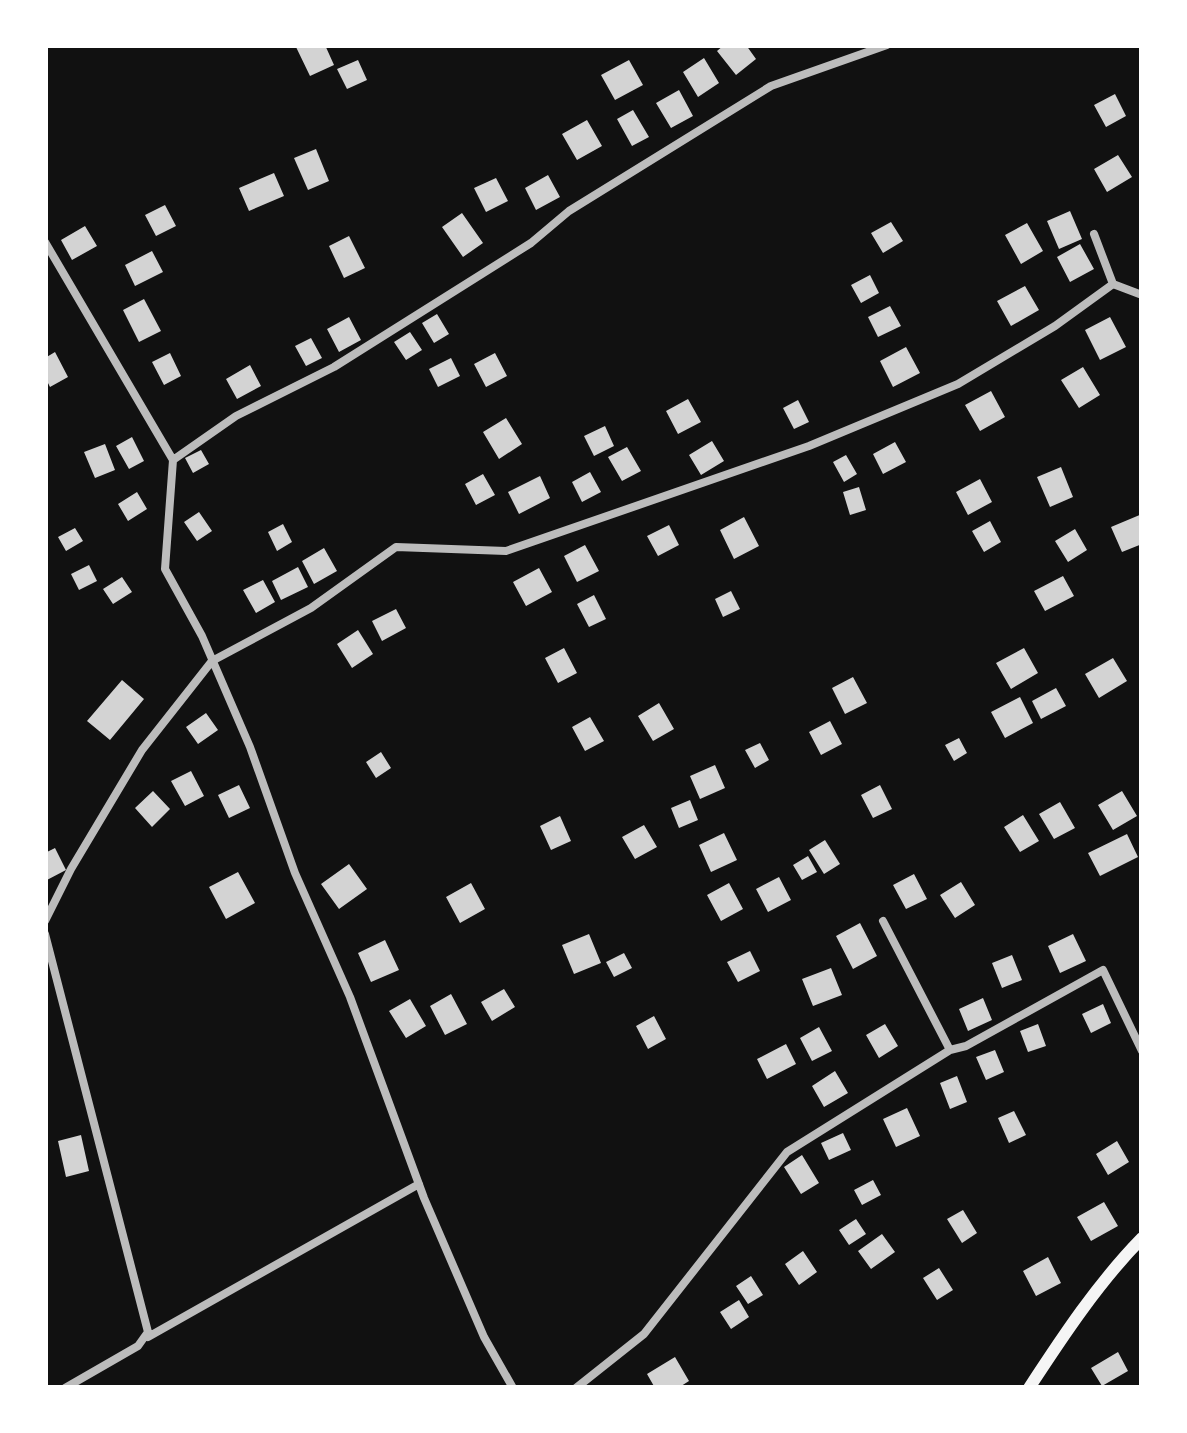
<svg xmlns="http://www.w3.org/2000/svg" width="1187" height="1433" viewBox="0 0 1187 1433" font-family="'Fira Sans',sans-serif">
	<rect width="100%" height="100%" fill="#111"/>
	<path fill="#d3d3d3" d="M 301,45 L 325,45 L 334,65 L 310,76 L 296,47 Z
		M 724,45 L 746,45 L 756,59 L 736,75 L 717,51 Z
		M 704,58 L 719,83 L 698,97 L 683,72 Z
		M 358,60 L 367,80 L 347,89 L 337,69 Z
		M 629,60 L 643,85 L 615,100 L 601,75 Z
		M 679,90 L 693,116 L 671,128 L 656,103 Z
		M 1115,94 L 1126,116 L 1106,127 L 1094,105 Z
		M 633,110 L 649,137 L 632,146 L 617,119 Z
		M 587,120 L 602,146 L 577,160 L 562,134 Z
		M 316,149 L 329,181 L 308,190 L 294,158 Z
		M 1118,155 L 1132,177 L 1107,192 L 1094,169 Z
		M 274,173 L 284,196 L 249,211 L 239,188 Z
		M 548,175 L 560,197 L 536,210 L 525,188 Z
		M 496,178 L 508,201 L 486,212 L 474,188 Z
		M 165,205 L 176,226 L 156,236 L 145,215 Z
		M 1070,211 L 1082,239 L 1059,249 L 1047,221 Z
		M 462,213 L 483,243 L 463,257 L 442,227 Z
		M 891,222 L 903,241 L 883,253 L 871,233 Z
		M 1027,223 L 1043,251 L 1021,264 L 1005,235 Z
		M 85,226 L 97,246 L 72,260 L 61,240 Z
		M 349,236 L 365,268 L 344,278 L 329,246 Z
		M 1080,244 L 1094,269 L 1070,282 L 1057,257 Z
		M 152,251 L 163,272 L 135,286 L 125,265 Z
		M 870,275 L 879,293 L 861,303 L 851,285 Z
		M 1025,286 L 1039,310 L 1011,326 L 997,301 Z
		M 144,299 L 161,331 L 139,342 L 123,310 Z
		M 890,306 L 901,326 L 878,337 L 868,317 Z
		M 437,314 L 449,334 L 434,343 L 422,323 Z
		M 349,317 L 361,340 L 339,352 L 327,329 Z
		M 1110,317 L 1126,347 L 1100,360 L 1085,330 Z
		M 410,332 L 422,350 L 406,360 L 394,342 Z
		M 311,338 L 322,358 L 306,366 L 295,346 Z
		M 906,347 L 920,373 L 893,387 L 880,361 Z
		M 55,352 L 68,377 L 50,387 L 45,377 L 45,358 Z
		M 170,353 L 181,376 L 164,385 L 152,362 Z
		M 495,353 L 507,376 L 486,387 L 474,364 Z
		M 451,358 L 460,376 L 438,387 L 429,369 Z
		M 250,365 L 261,386 L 237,399 L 226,379 Z
		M 1083,367 L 1100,395 L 1079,408 L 1061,380 Z
		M 991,391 L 1005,417 L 980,431 L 965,405 Z
		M 688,399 L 701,422 L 678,434 L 666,411 Z
		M 798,400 L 809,422 L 794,429 L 783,408 Z
		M 506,418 L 522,444 L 499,459 L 483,432 Z
		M 605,426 L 614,446 L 594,456 L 584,436 Z
		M 132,437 L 144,461 L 129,469 L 116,446 Z
		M 712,441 L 724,461 L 701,475 L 689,455 Z
		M 895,442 L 906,462 L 883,474 L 873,454 Z
		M 105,444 L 115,470 L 95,478 L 84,452 Z
		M 627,447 L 641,471 L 622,481 L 608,457 Z
		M 201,450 L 209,464 L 193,473 L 185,458 Z
		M 846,455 L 857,474 L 844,482 L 833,462 Z
		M 1061,467 L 1073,497 L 1050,507 L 1037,477 Z
		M 590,472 L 601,492 L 582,502 L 572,482 Z
		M 483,474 L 495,495 L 476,505 L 465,484 Z
		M 540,476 L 550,498 L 519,514 L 508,492 Z
		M 980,479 L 992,502 L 968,515 L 956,492 Z
		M 859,487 L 866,510 L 850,515 L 843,492 Z
		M 137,492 L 147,509 L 128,521 L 118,504 Z
		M 199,512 L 212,531 L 197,541 L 184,522 Z
		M 1142,514 L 1142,544 L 1122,552 L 1111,527 Z
		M 744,517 L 759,546 L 734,559 L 720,530 Z
		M 990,521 L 1001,542 L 984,552 L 972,531 Z
		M 283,524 L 292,542 L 277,551 L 268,532 Z
		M 669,525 L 679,545 L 658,556 L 647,536 Z
		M 75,528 L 83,541 L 66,551 L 58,537 Z
		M 1075,529 L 1087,550 L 1068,562 L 1055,541 Z
		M 585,545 L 599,571 L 577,582 L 564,556 Z
		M 324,548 L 337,571 L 314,584 L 302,561 Z
		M 89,565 L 97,581 L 79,590 L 71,574 Z
		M 298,567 L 308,587 L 281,600 L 272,581 Z
		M 539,568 L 552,592 L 526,606 L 513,582 Z
		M 1063,576 L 1074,596 L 1045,611 L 1034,591 Z
		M 122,577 L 132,592 L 113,604 L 103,589 Z
		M 263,580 L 275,602 L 256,613 L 243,590 Z
		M 731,591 L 740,609 L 723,617 L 715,599 Z
		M 594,595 L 606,619 L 589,627 L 577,604 Z
		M 396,609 L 406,628 L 382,641 L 372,621 Z
		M 358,630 L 373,654 L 352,668 L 337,644 Z
		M 564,648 L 577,673 L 558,683 L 545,658 Z
		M 1024,648 L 1038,673 L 1011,689 L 996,663 Z
		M 1113,658 L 1127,681 L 1099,698 L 1085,674 Z
		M 853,677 L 867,703 L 845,714 L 832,688 Z
		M 122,680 L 144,699 L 110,740 L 87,721 Z
		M 1056,688 L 1066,706 L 1041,719 L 1032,701 Z
		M 1020,697 L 1033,723 L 1005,738 L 991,712 Z
		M 659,703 L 674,729 L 653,741 L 638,716 Z
		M 206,713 L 218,730 L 198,744 L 186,727 Z
		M 590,717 L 604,741 L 585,751 L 572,727 Z
		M 830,721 L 842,744 L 821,755 L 809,732 Z
		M 959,738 L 967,753 L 954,761 L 945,745 Z
		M 760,743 L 769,760 L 755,768 L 745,750 Z
		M 381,752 L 391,768 L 376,778 L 366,762 Z
		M 715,765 L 725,788 L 700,799 L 690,776 Z
		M 191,771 L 204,796 L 185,806 L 171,781 Z
		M 239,785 L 250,808 L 229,818 L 218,795 Z
		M 880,785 L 892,809 L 873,818 L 861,795 Z
		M 153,791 L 170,809 L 152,827 L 135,808 Z
		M 1122,791 L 1137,816 L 1113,830 L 1098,805 Z
		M 690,800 L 698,820 L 679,828 L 671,808 Z
		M 1060,802 L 1075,828 L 1054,839 L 1039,814 Z
		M 1023,815 L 1039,841 L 1020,852 L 1004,827 Z
		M 560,816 L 571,841 L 551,850 L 540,826 Z
		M 644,825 L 657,847 L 635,859 L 622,837 Z
		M 724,833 L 737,860 L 711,872 L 699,845 Z
		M 1127,834 L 1138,857 L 1100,876 L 1088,853 Z
		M 825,840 L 840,864 L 824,874 L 809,850 Z
		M 55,848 L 66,870 L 45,881 L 45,853 Z
		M 808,856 L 817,872 L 802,880 L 793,865 Z
		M 349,864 L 367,889 L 339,909 L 321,884 Z
		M 238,872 L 255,903 L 226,919 L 209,887 Z
		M 914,874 L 927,899 L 906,909 L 893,885 Z
		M 779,877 L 791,900 L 768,912 L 756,889 Z
		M 961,882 L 975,905 L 955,918 L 940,895 Z
		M 471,883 L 485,909 L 460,923 L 446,897 Z
		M 729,883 L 743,909 L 721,921 L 707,895 Z
		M 860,923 L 877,956 L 853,969 L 836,936 Z
		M 589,934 L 601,963 L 574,974 L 562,945 Z
		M 1073,934 L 1086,961 L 1060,973 L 1048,946 Z
		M 385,940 L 399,970 L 371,982 L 358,953 Z
		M 750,951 L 760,971 L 738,982 L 727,962 Z
		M 624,953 L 632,968 L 614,977 L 606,962 Z
		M 1012,955 L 1022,980 L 1002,988 L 992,963 Z
		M 831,968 L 842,995 L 813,1006 L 802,979 Z
		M 504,989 L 515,1007 L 492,1021 L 481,1002 Z
		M 451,994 L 467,1024 L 445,1035 L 430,1006 Z
		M 983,998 L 992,1020 L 968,1031 L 959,1009 Z
		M 410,999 L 426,1026 L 406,1038 L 389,1011 Z
		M 1103,1004 L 1111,1023 L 1091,1033 L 1082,1014 Z
		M 654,1016 L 666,1039 L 648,1049 L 636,1026 Z
		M 885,1024 L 898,1046 L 879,1058 L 866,1035 Z
		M 1038,1024 L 1046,1046 L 1028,1052 L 1020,1031 Z
		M 819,1027 L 832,1051 L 812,1061 L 800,1038 Z
		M 786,1044 L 796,1064 L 767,1079 L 757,1059 Z
		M 995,1050 L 1004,1072 L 986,1080 L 976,1057 Z
		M 835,1071 L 848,1093 L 824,1107 L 812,1086 Z
		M 957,1076 L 967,1102 L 950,1109 L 940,1083 Z
		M 907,1108 L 920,1136 L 896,1147 L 883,1119 Z
		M 1014,1111 L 1026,1135 L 1009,1143 L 998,1118 Z
		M 843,1133 L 851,1150 L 829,1160 L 821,1143 Z
		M 81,1135 L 89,1171 L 66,1177 L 58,1141 Z
		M 1117,1141 L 1129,1162 L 1108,1175 L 1096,1154 Z
		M 802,1155 L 819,1183 L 801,1194 L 784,1167 Z
		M 873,1180 L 881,1195 L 862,1205 L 854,1190 Z
		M 1104,1202 L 1118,1226 L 1091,1241 L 1077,1217 Z
		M 963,1210 L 977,1233 L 962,1243 L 947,1219 Z
		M 856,1219 L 866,1234 L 849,1245 L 839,1230 Z
		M 882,1234 L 895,1252 L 871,1269 L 858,1251 Z
		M 803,1251 L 817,1272 L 799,1285 L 785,1264 Z
		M 1048,1257 L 1061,1283 L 1036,1296 L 1023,1271 Z
		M 939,1268 L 953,1290 L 937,1300 L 923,1278 Z
		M 751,1276 L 763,1295 L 748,1304 L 736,1286 Z
		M 739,1300 L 749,1317 L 731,1329 L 720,1312 Z
		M 1118,1352 L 1128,1371 L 1102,1386 L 1091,1368 Z
		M 675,1357 L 689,1381 L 678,1388 L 655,1388 L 647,1374 Z"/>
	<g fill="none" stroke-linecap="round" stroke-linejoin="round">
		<path stroke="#bcbcbc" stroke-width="8" d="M 1094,234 L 1113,284
			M 45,242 L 173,460 L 165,569 L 202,636 L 250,747 L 295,873 L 350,997 L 424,1198 L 484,1337 L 513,1388
			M 173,460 L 236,416 L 334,367 L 531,243 L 569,211 L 771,86 L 887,45
			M 45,921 L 71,869 L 142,750 L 212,661 L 311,608 L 396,547 L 506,551 L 809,446 L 958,384 L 1055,326 L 1113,284 L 1142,295
			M 883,921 L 950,1050
			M 45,934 L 148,1332 L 138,1346 L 65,1388
			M 148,1337 L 419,1184
			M 576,1388 L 644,1334 L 787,1152 L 950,1050 L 966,1046 L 1103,970 L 1142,1051"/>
		<path stroke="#f5f5f5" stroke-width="12" d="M 1029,1388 C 1063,1336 1098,1283 1142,1238"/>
	</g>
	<rect width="1187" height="1433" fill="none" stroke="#ffffff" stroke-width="96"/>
</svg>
